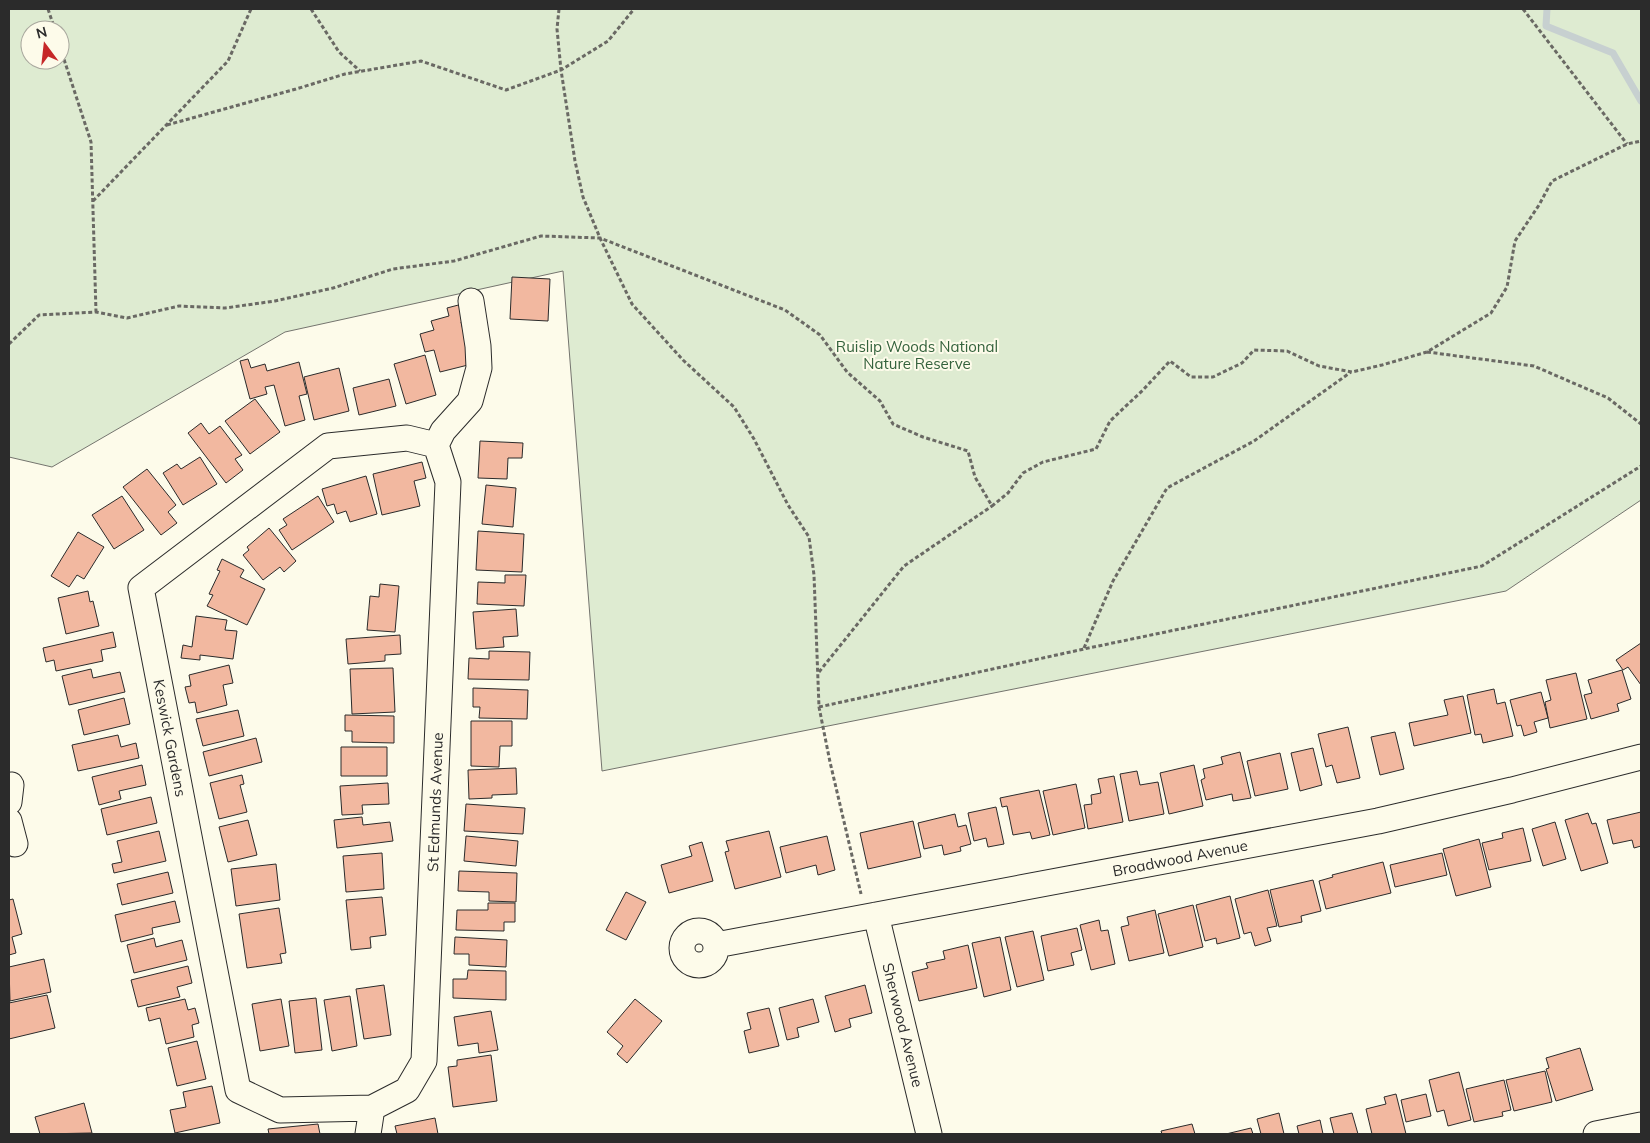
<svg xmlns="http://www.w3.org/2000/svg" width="1650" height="1143" viewBox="0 0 1650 1143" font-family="Mulish,sans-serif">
	<rect width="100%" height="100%" fill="#fdfbea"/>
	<path fill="#deebd1" stroke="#74746e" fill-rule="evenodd" d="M 9,9 L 1641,9 L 1641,500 L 1506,591 L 602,771 L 563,271 L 285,332 L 52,467 L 9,457 ZM 30,30 L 60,30 L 60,60 L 30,60 Z"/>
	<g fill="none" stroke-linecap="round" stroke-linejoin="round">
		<path stroke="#c7d0d0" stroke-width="7" d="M 1547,9 L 1546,26 L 1613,53 L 1641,101"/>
	</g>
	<path fill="#f2b8a0" stroke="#2b2b2b" d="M 512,277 L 550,279 L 548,321 L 510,319 Z
		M 466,303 L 470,320 L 461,322 L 472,364 L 440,372 L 434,350 L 425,352 L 420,334 L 434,330 L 431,321 L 449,316 L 447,308 Z
		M 425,355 L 436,395 L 406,404 L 394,364 Z
		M 248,359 L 251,368 L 265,364 L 267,371 L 299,362 L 307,394 L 299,396 L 305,420 L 285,426 L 274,385 L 265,387 L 267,394 L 250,399 L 240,361 Z
		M 339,368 L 349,411 L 314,420 L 304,377 Z
		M 389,379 L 396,406 L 359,415 L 353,388 Z
		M 255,399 L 280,432 L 250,454 L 225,421 Z
		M 201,423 L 209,434 L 220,426 L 242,455 L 235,459 L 243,470 L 226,483 L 188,433 Z
		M 480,441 L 523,443 L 522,458 L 508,458 L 507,479 L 478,478 Z
		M 200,457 L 217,484 L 183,505 L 163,473 L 177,464 L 181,469 Z
		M 422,462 L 426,478 L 414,481 L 420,506 L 382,515 L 373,474 Z
		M 147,469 L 176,505 L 168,512 L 177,523 L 161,535 L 123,487 Z
		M 366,476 L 377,514 L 350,522 L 346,511 L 337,514 L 334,504 L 327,506 L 322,489 Z
		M 486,485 L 516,488 L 513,527 L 482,524 Z
		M 122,496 L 144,530 L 114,549 L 92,515 Z
		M 318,496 L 334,522 L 292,550 L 279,530 L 287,525 L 283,519 Z
		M 269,528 L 296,561 L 284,572 L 280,567 L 263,580 L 243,555 L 249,550 L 247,547 Z
		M 478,531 L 524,534 L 522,572 L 476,570 Z
		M 78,532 L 104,547 L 84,579 L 77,575 L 69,587 L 51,576 Z
		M 222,559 L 244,570 L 240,577 L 265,589 L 247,625 L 207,606 L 213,595 L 209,594 L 220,571 L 217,570 Z
		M 505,575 L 526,575 L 524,606 L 477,604 L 478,582 L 505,583 Z
		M 380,584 L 399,586 L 395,632 L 367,630 L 370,596 L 379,597 Z
		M 88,591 L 90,602 L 93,601 L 99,626 L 66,634 L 58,598 Z
		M 516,609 L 518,636 L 503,637 L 504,647 L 476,649 L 473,612 Z
		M 196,616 L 227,620 L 225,630 L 237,631 L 233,659 L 200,655 L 200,660 L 181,658 L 183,645 L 192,647 Z
		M 113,632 L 116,647 L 101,650 L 103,661 L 56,671 L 54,660 L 46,662 L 43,648 Z
		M 400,635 L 401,654 L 385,655 L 385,661 L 348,664 L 346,639 Z
		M 1641,643 L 1641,685 L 1628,667 L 1623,670 L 1616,660 Z
		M 489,651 L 530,652 L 529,680 L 468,679 L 469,658 L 489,659 Z
		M 229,665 L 233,683 L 223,685 L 227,705 L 197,713 L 195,702 L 189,703 L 185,687 L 191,686 L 189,675 Z
		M 393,668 L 395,712 L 352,714 L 350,669 Z
		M 91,669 L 93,678 L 120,672 L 125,692 L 69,705 L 62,676 Z
		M 1622,670 L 1631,699 L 1617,704 L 1619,711 L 1591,719 L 1584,695 L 1592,693 L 1588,680 Z
		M 1576,673 L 1587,719 L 1550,728 L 1545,702 L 1551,700 L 1546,680 Z
		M 473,688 L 528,690 L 527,719 L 479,718 L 480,707 L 473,707 Z
		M 1494,689 L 1497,704 L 1505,702 L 1513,736 L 1483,743 L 1481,734 L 1475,735 L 1467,695 Z
		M 1541,692 L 1548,718 L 1534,722 L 1537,732 L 1524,736 L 1521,725 L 1517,726 L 1510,700 Z
		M 1463,696 L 1471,733 L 1414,746 L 1409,723 L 1448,715 L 1444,700 Z
		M 124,698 L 130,724 L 84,735 L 78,710 Z
		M 238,710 L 244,736 L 203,746 L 196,719 Z
		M 345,715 L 394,716 L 394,743 L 352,742 L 352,731 L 345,731 Z
		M 471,721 L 512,721 L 512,746 L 500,746 L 499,767 L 471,766 Z
		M 1348,727 L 1360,778 L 1337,783 L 1332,765 L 1326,767 L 1318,734 Z
		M 1395,732 L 1404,769 L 1380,775 L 1371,737 Z
		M 118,735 L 121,747 L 136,743 L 139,758 L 78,771 L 72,745 Z
		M 256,738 L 262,762 L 209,776 L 203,752 Z
		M 341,747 L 387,747 L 387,776 L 341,776 Z
		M 1313,748 L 1322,785 L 1300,791 L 1291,753 Z
		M 1240,752 L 1251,798 L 1233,801 L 1232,794 L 1206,800 L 1201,780 L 1205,778 L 1203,769 L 1223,764 L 1221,757 Z
		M 1280,753 L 1288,789 L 1255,796 L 1247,761 Z
		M 142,765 L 146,785 L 119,791 L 121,799 L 99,805 L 92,777 Z
		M 1194,765 L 1203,806 L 1169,814 L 1160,773 Z
		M 516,768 L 517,794 L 492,795 L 492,798 L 469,799 L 468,770 Z
		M 1137,771 L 1140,785 L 1158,782 L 1164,814 L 1129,821 L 1120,774 Z
		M 242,775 L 244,784 L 240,785 L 247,812 L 219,819 L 210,783 Z
		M 1114,776 L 1123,822 L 1088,829 L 1084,805 L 1092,804 L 1091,795 L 1101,793 L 1098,779 Z
		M 388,783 L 389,804 L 362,805 L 363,814 L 342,815 L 340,786 Z
		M 1076,784 L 1085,828 L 1053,835 L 1043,791 Z
		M 1039,790 L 1050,835 L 1032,839 L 1030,832 L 1013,835 L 1007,806 L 1002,807 L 1000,798 Z
		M 151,797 L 157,823 L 107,835 L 101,809 Z
		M 466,804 L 525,808 L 523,834 L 464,831 Z
		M 996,807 L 1004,844 L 988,847 L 986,838 L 974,841 L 968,813 Z
		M 1641,812 L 1641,846 L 1634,848 L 1632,840 L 1613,844 L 1607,820 Z
		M 1588,813 L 1592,824 L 1596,823 L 1608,863 L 1581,871 L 1565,820 Z
		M 955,814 L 958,827 L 966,825 L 971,844 L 960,847 L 961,851 L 944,855 L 942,845 L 924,849 L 918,823 Z
		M 362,817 L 363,825 L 390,822 L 393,841 L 337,848 L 334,820 Z
		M 248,820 L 257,855 L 228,862 L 219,827 Z
		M 913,821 L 921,857 L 868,869 L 860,833 Z
		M 1555,822 L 1566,859 L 1543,866 L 1532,829 Z
		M 1523,828 L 1531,861 L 1489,870 L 1482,843 L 1503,838 L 1502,833 Z
		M 159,831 L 166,861 L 114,873 L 112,864 L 122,862 L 117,841 Z
		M 769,831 L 781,877 L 735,889 L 725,852 L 729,851 L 726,841 Z
		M 466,836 L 518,841 L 516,866 L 464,861 Z
		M 827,836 L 835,870 L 818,875 L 816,865 L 786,873 L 780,847 Z
		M 1479,839 L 1491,887 L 1456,896 L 1443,849 Z
		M 702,842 L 713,881 L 669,893 L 661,865 L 692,856 L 689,846 Z
		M 382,853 L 384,889 L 346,892 L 343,856 Z
		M 1442,853 L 1447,875 L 1395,887 L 1390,865 Z
		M 1383,862 L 1391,893 L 1326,909 L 1319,881 L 1333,877 L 1332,875 Z
		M 276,864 L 280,900 L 236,906 L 231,869 Z
		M 459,871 L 517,873 L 516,902 L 489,901 L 489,892 L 458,891 Z
		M 168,872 L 173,893 L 122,905 L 117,884 Z
		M 1313,880 L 1321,911 L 1301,916 L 1302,922 L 1279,927 L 1270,890 Z
		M 1268,890 L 1277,926 L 1267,928 L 1271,941 L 1255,946 L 1251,932 L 1244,934 L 1235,899 Z
		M 626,892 L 646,902 L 626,940 L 606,930 Z
		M 1230,896 L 1240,938 L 1217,944 L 1216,938 L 1205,941 L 1196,905 Z
		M 382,897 L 386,935 L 370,937 L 371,948 L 351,950 L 346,900 Z
		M 13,899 L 22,934 L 12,937 L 16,953 L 9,955 L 9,900 Z
		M 175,901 L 180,922 L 152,928 L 153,934 L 121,942 L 115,915 Z
		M 488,903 L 515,903 L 515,922 L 504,922 L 504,931 L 456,930 L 457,910 L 488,910 Z
		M 1193,905 L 1203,947 L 1169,956 L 1158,914 Z
		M 279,908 L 286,953 L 280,954 L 282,963 L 247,968 L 239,914 Z
		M 1155,910 L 1164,953 L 1129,961 L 1121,927 L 1129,925 L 1127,917 Z
		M 1099,920 L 1101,931 L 1108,930 L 1115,964 L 1091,970 L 1080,925 Z
		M 1077,928 L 1082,950 L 1071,953 L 1074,965 L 1048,971 L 1041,936 Z
		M 1033,931 L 1044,980 L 1017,987 L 1005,937 Z
		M 455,937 L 507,940 L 506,967 L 469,965 L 469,954 L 454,954 Z
		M 1000,937 L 1011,990 L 984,997 L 972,943 Z
		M 154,938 L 156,947 L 182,940 L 187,960 L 134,973 L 127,945 Z
		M 968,945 L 977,988 L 919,1001 L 912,972 L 928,968 L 926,963 L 945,959 L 943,951 Z
		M 44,959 L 51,992 L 10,1001 L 9,967 Z
		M 188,966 L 192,983 L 177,987 L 180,997 L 138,1007 L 131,980 Z
		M 468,970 L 506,971 L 506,1000 L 453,998 L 453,979 L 467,979 Z
		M 384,985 L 391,1035 L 364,1039 L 356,989 Z
		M 865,985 L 872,1013 L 849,1019 L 851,1027 L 835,1032 L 825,996 Z
		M 47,995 L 55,1028 L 9,1039 L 9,1003 Z
		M 350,996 L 357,1046 L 332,1051 L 324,1000 Z
		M 316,998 L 322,1050 L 295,1053 L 289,1001 Z
		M 185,999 L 188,1010 L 195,1008 L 199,1023 L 192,1025 L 194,1037 L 166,1044 L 160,1018 L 149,1021 L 146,1008 Z
		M 281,999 L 289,1046 L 260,1051 L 252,1004 Z
		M 635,999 L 662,1021 L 627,1063 L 617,1054 L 623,1046 L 607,1032 Z
		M 813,999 L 819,1022 L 797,1028 L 799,1037 L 787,1040 L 779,1008 Z
		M 769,1008 L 779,1046 L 749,1053 L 744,1031 L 751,1029 L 747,1013 Z
		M 491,1011 L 498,1050 L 479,1053 L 478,1043 L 458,1046 L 454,1017 Z
		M 197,1041 L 206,1079 L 177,1086 L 168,1048 Z
		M 1580,1048 L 1593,1090 L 1556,1101 L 1546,1069 L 1549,1068 L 1546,1058 Z
		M 491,1055 L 497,1101 L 453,1107 L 448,1067 L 457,1066 L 457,1060 Z
		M 1545,1071 L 1552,1102 L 1514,1111 L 1506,1080 Z
		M 1459,1072 L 1471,1120 L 1448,1126 L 1444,1110 L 1437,1112 L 1429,1080 Z
		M 1504,1080 L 1511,1110 L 1502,1112 L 1503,1116 L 1474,1122 L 1466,1089 Z
		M 212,1086 L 220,1123 L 175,1133 L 170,1110 L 186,1107 L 183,1092 Z
		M 1396,1094 L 1406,1134 L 1372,1134 L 1366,1109 L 1386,1104 L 1384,1097 Z
		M 1426,1094 L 1431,1116 L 1406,1122 L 1401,1100 Z
		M 84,1103 L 92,1133 L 40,1134 L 35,1117 Z
		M 1279,1113 L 1284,1134 L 1261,1134 L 1257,1119 Z
		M 1352,1113 L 1358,1134 L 1334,1134 L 1330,1118 Z
		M 435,1118 L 438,1134 L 397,1134 L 395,1126 Z
		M 1320,1120 L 1323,1134 L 1299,1134 L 1297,1126 Z
		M 318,1124 L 320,1134 L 269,1134 L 268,1129 Z
		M 1192,1124 L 1195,1134 L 1162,1134 L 1161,1131 Z
		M 1251,1128 L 1253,1134 L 1226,1134 Z"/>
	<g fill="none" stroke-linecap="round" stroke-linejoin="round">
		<g stroke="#2b2b2b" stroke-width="27">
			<path id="minor" d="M 436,445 L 443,431 L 470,401 L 479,368 L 478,346 L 471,301
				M 9,802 L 11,785
				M 9,821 L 15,844
				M 876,915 L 929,1134
				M682 948a17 17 0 1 1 34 0a17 17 0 1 1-34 0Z
				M 716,945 L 1378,821 L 1512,790 L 1641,757
				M 372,1108 L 280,1110 L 238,1090 L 141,588 L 328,446 L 407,438 L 436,445
				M 368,1134 L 372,1108 L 407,1090 L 424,1061 L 448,482 L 436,445
				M 1596,1134 L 1641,1125"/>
		</g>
		<path stroke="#6a6964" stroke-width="3" stroke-dasharray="4 2.5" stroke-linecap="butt" d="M 48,9 L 55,30
			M 311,9 L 339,52 L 360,71
			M 559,9 L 557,29 L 561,70 L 575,161 L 583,197 L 600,238 L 632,304 L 683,360 L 734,407 L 754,439 L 788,505 L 809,537 L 814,575 L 819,707 L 830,762 L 861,894
			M 1523,9 L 1627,144
			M 60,47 L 91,142 L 96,312
			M 167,125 L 296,89 L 345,74 L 421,61 L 506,90 L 561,70 L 608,41 L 634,9
			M 93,201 L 228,61 L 251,9
			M 9,344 L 39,315 L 96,312 L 127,318 L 179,306 L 225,308 L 275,301 L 333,288 L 393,269 L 454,261 L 541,236 L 600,238 L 785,310 L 820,335 L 847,372 L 880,401 L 893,424 L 923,437 L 968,451 L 975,477 L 992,506 L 1008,493 L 1023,473 L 1043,462 L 1096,449 L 1110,421 L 1143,390 L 1170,361 L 1191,377 L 1213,377 L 1242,363 L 1254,350 L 1287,351 L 1319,366 L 1352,372 L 1382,365 L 1427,352 L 1491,313 L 1507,287 L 1515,241 L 1539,205 L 1552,181 L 1627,144 L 1641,141
			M 1427,352 L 1534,366 L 1608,398 L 1641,424
			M 1084,648 L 1113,581 L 1167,488 L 1254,441 L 1351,372
			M 819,672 L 904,566 L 992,506
			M 819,707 L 1084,649 L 1482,566 L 1641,466"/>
		<use href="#minor" stroke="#fdfbea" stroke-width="25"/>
	</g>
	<g text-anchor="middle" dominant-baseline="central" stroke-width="4" stroke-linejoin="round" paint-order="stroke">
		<g font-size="15" fill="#34623c" stroke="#fdfbea">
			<text x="917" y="346">Ruislip Woods National<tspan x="917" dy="17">Nature Reserve</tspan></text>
		</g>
		<g font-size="15" fill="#2b2b2b" stroke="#fdfbea">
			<text transform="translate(170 738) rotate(79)">Keswick Gardens</text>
			<text transform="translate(435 802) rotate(-88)">St Edmunds Avenue</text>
			<text transform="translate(1180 858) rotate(-11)">Broadwood Avenue</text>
			<text transform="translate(903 1025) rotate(76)">Sherwood Avenue</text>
		</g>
	</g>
	<rect width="1650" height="1143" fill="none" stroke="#2b2b2b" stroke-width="20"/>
	<g transform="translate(45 45) rotate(345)"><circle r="24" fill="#fdfbea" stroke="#a9a89e"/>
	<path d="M0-4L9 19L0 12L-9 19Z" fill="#c62828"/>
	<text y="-8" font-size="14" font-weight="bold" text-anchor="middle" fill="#2b2b2b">N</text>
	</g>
</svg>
